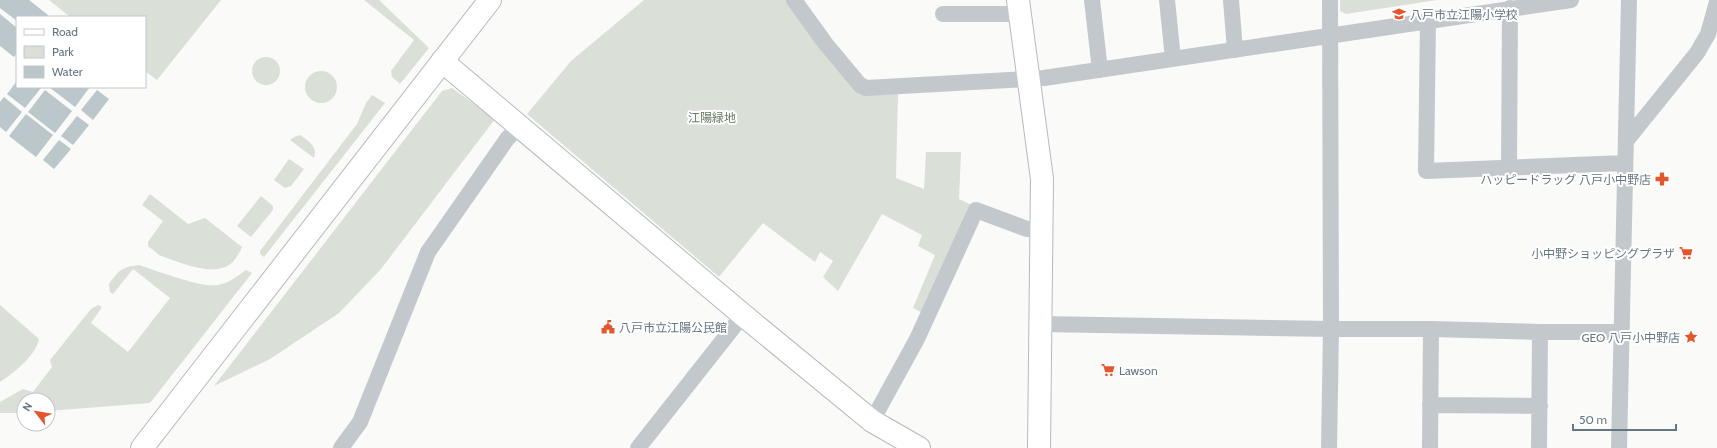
<svg xmlns="http://www.w3.org/2000/svg" width="1717" height="448" viewBox="0 0 1717 448" font-family="Cabin,'Noto Sans JP',sans-serif">
	<rect width="100%" height="100%" fill="#fafaf8"/>
	<path fill="#dadfd7" d="M 49,0 L 221,0 L 157,80 L 145,71 L 145,17 L 70,17 Z
		M 364,0 L 379,0 L 429,48 L 400,84 L 392,77 L 391,71 L 414,40 Z
		M 644,0 L 790,0 L 855,89 L 898,93 L 896,178 L 924,189 L 926,152 L 961,152 L 959,199 L 974,206 L 923,313 L 913,308 L 935,255 L 918,246 L 922,235 L 882,214 L 838,291 L 823,277 L 833,261 L 820,252 L 815,262 L 763,223 L 719,277 L 527,114 L 571,61 Z
		M 1340,0 L 1437,0 L 1346,14 L 1340,11 Z
		M252 71a14 14 0 1 1 28 0a14 14 0 1 1-28 0Z
		M305 87a16 16 0 1 1 32 0a16 16 0 1 1-32 0Z
		M 452,88 L 495,119 L 381,269 L 339,313 L 270,359 L 214,386 L 442,91 Z
		M 372,95 L 385,103 L 264,257 L 260,254 L 260,251 L 357,124 L 366,103 Z
		M 300,135 C 309,142 318,146 314,158 L 290,140 L 294,137 Z
		M 289,159 L 304,169 L 291,186 L 285,188 L 274,180 Z
		M 150,194 L 188,224 L 205,218 L 242,247 C 241,251 238,254 236,258 C 220,282 180,262 159,255 L 148,246 L 148,242 L 163,221 L 142,205 Z
		M 261,196 L 273,206 L 273,210 L 251,237 L 237,226 Z
		M 139,265 C 158,271 200,288 218,285 C 229,283 238,276 246,270 L 252,273 L 150,403 L 48,411 L 48,400 L 24,400 L 24,413 L 0,413 L 0,402 L 23,389 L 33,392 L 52,367 L 50,360 L 91,309 L 98,305 L 102,307 L 91,323 L 128,352 L 170,298 L 133,269 L 113,294 L 110,292 L 109,284 C 119,270 122,267 139,265 Z
		M 0,305 L 39,339 C 37,354 13,374 0,382 Z"/>
	<path fill="#bbc7cb" d="M 0,0 L 29,0 L 48,15 L 47,17 L 17,17 L 17,21 L 0,8 Z
		M 0,14 L 17,28 L 17,53 L 14,57 L 0,46 Z
		M 17,81 L 17,87 L 41,88 L 25,108 L 7,94 Z
		M 49,87 L 90,87 L 75,107 Z
		M 45,90 L 72,111 L 55,133 L 28,112 Z
		M 97,90 L 109,99 L 93,120 L 81,110 Z
		M 4,97 L 22,112 L 6,132 L 0,127 L 0,102 Z
		M 26,114 L 53,135 L 36,157 L 9,136 Z
		M 77,116 L 89,125 L 73,145 L 61,136 Z
		M 59,140 L 71,149 L 54,169 L 43,160 Z"/>
	<g fill="none" stroke-linecap="round" stroke-linejoin="round">
		<g stroke="#b3babf" stroke-width="24">
			<path id="secondary" d="M 1018,0 L 1042,179 L 1039,448
				M 442,61 L 743,315 L 872,421 L 919,448
				M 142,448 L 490,0"/>
		</g>
		<path stroke="#c3c8cc" stroke-width="16" d="M 794,0 L 825,43 L 860,85 L 866,88 L 1044,78 L 1571,0
			M 1092,0 L 1100,70
			M 1167,0 L 1173,59
			M 1231,0 L 1235,50
			M 943,14 L 1020,14
			M 1428,20 L 1426,171 L 1625,163
			M 1626,141 L 1697,53 L 1708,34 L 1717,2
			M 1509,168 L 1510,8
			M 1041,324 L 1331,329 L 1431,329 L 1540,332 L 1621,332
			M 1430,405 L 1540,406
			M 872,421 L 917,339 L 976,210 L 1027,229 L 1042,230
			M 341,448 L 360,422 L 428,252 L 507,139 L 519,126
			M 638,448 L 743,315
			M 1329,448 L 1331,329 L 1330,0
			M 1430,448 L 1431,329
			M 1539,448 L 1540,332
			M 1619,448 L 1629,0"/>
		<use href="#secondary" stroke="#fff" stroke-width="22"/>
	</g>
	<defs>
		<g id="school-bare" transform="scale(1.08)"><path d="M0-5L7-2L0 1L-7-2ZM-4 1L0 2.5L4 1V4Q0 6-4 4Z" fill="#e4572e" stroke="#fff" stroke-width="2.5" paint-order="stroke"/></g>
		<g id="pharmacy-bare" transform="scale(1.08)"><path d="M-2-6h4v4h4v4h-4v4h-4v-4h-4v-4h4Z" fill="#e4572e" stroke="#fff" stroke-width="2.5" paint-order="stroke"/></g>
		<g id="supermarket-bare" transform="scale(1.08)"><path d="M-6-5.5h2.5l.6 2H6L4.5 2H-2.5L-4.4-4H-6ZM-1.5 3.2a1.3 1.3 0 1 0 .1 0ZM3 3.2a1.3 1.3 0 1 0 .1 0Z" fill="#e4572e" stroke="#fff" stroke-width="2.5" paint-order="stroke"/></g>
		<g id="civic-bare" transform="scale(1.08)"><path d="M-.6-6.5H3V-4.5H.6V-3L4-1V1h2V6H-6V1h2V-1L-.6-3ZM-1.2 2.5V6h2.4V2.5Z" fill="#e4572e" stroke="#fff" stroke-width="2.5" paint-order="stroke"/></g>
		<g id="sight-bare" transform="scale(1.08)"><path d="M0-6L1.8-2.2L6-1.7L2.9 1.2L3.7 5.4L0 3.3L-3.7 5.4L-2.9 1.2L-6-1.7L-1.8-2.2Z" fill="#e4572e" stroke="#fff" stroke-width="2.5" paint-order="stroke"/></g>
	</defs>
	<g fill-rule="evenodd">
		<use href="#school-bare" x="1399" y="14"/>
		<use href="#pharmacy-bare" x="1662" y="179"/>
		<use href="#supermarket-bare" x="1686" y="253"/>
		<use href="#civic-bare" x="608" y="327"/>
		<use href="#sight-bare" x="1691" y="337"/>
		<use href="#supermarket-bare" x="1108" y="370"/>
	</g>
	<g text-anchor="middle" dominant-baseline="central" stroke-width="4" stroke-linejoin="round" paint-order="stroke">
		<g font-size="12" fill="#657683" stroke="#fff" text-anchor="start">
			<text x="1410" y="14">八戸市立江陽小学校</text>
			<text x="1651" y="179" text-anchor="end">ハッピードラッグ 八戸小中野店</text>
			<text x="1675" y="253" text-anchor="end">小中野ショッピングプラザ</text>
			<text x="619" y="327">八戸市立江陽公民館</text>
			<text x="1680" y="337" text-anchor="end">GEO 八戸小中野店</text>
			<text x="1119" y="370">Lawson</text>
		</g>
		<g font-size="12" fill="#687a64" stroke="#fff">
			<text x="712" y="117">江陽緑地</text>
		</g>
	</g>
	<rect x="16" y="16" width="130" height="72" fill="#ffffff" stroke="#c1c8cd"/>
	<rect x="24" y="29" width="20" height="6" fill="#ffffff" stroke="#c1c8cd"/>
	<text x="52" y="36" font-size="12" fill="#657683">Road</text>
	<rect x="24" y="46" width="20" height="12" fill="#dadfd7" stroke="#c1c8cd"/>
	<text x="52" y="56" font-size="12" fill="#657683">Park</text>
	<rect x="24" y="66" width="20" height="12" fill="#bbc7cb" stroke="#c1c8cd"/>
	<text x="52" y="76" font-size="12" fill="#657683">Water</text>
	<g transform="translate(36 412) rotate(301)"><circle r="19" fill="#ffffff" stroke="#c1c8cd"/>
	<path d="M0-3L7 15L0 10L-7 15Z" fill="#e4572e"/>
	<text y="-6" font-size="11" font-weight="bold" text-anchor="middle" fill="#657683">N</text>
	</g>
	<path d="M1573 424v6h103v-6" fill="none" stroke="#657683" stroke-width="2"/>
	<text x="1579" y="424" font-size="12" fill="#657683" stroke="#ffffff" stroke-width="3" paint-order="stroke">50 m</text>
</svg>
